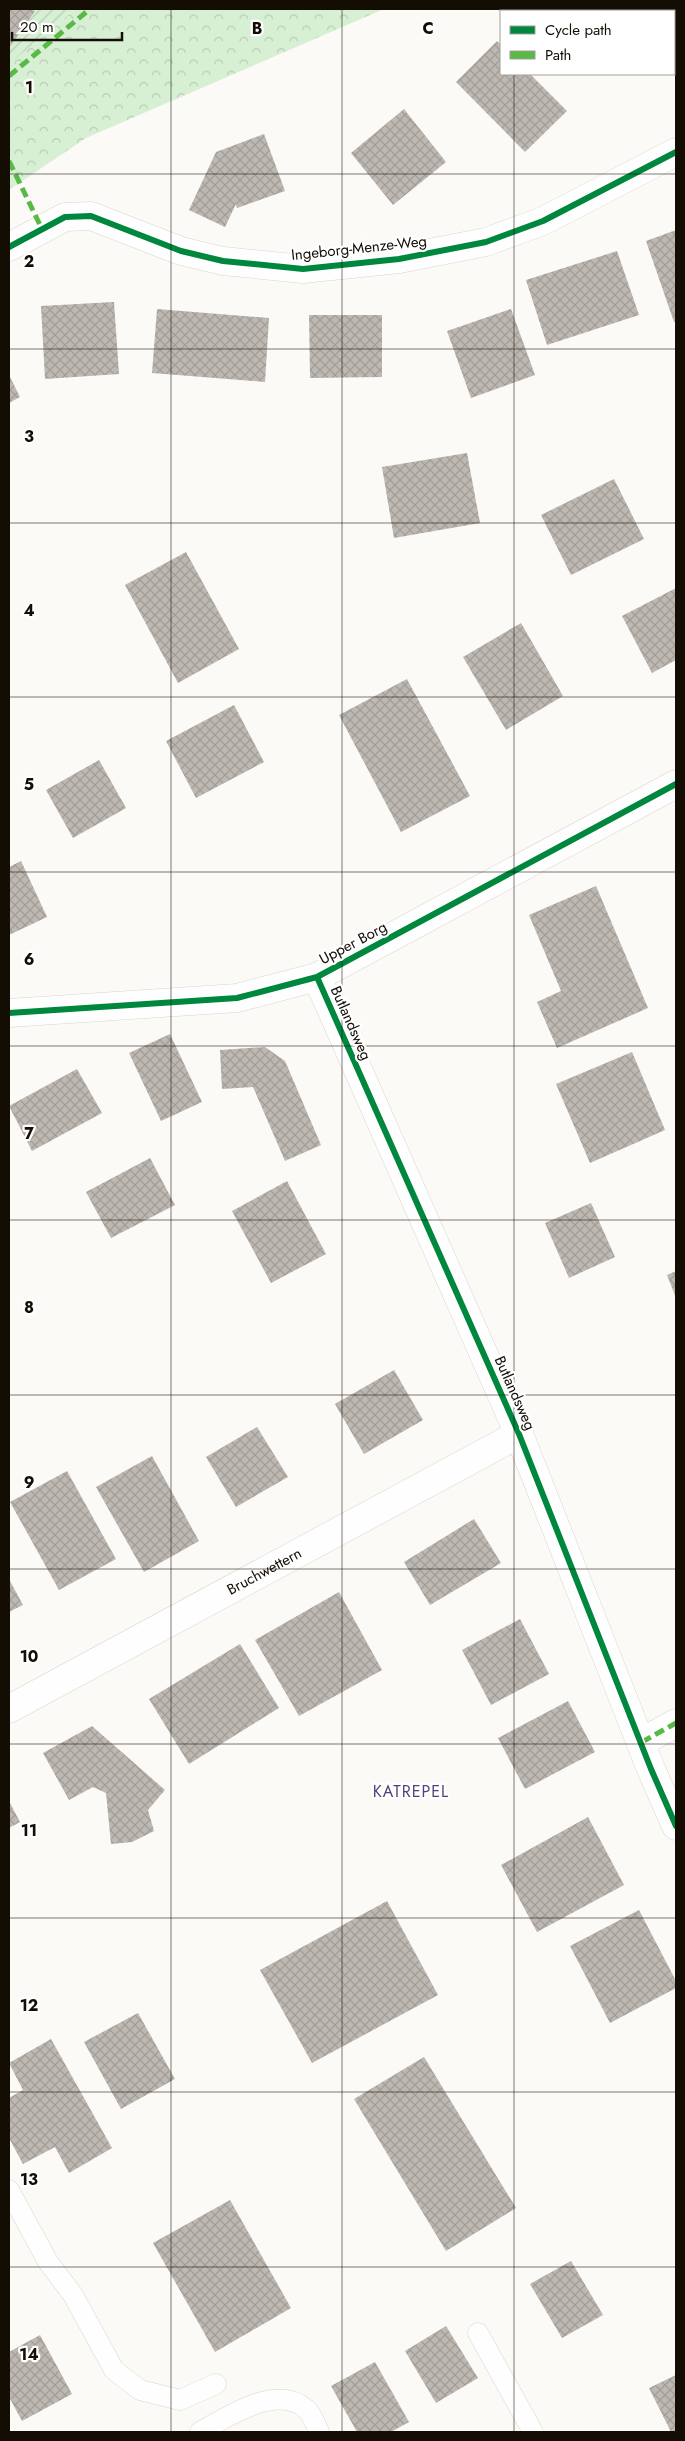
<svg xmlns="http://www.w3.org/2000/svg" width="685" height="2441" viewBox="0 0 685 2441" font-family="Jost,sans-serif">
	<defs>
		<pattern id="forest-crowns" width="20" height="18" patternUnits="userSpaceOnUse" patternTransform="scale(1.25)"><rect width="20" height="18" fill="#d7f0d4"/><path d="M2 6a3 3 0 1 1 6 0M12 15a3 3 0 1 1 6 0" fill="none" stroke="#b8cdb4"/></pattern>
		<pattern id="garden-furrows" width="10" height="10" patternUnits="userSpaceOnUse" patternTransform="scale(1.25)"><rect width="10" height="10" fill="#d7f0d4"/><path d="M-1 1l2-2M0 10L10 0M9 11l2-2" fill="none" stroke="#b8cdb4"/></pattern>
		<pattern id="building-cross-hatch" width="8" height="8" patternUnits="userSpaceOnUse" patternTransform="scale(1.25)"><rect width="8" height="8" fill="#bdb9b2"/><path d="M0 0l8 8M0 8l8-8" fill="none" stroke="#a29e97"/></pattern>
	</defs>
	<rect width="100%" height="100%" fill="#fcfaf7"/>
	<path fill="url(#forest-crowns)" d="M 75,9 L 384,9 L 86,138 L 9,190 L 9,64 Z"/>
	<path fill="url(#garden-furrows)" d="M 9,9 L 75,9 L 9,64 Z"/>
	<path fill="url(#building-cross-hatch)" d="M 9,9 L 31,9 L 35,11 L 9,48 Z
		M 615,9 L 668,9 L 671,11 L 613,11 Z
		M 497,41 L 501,45 L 501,74 L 530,74 L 567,111 L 525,152 L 456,82 Z
		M 404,109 L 446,162 L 393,205 L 351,153 Z
		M 264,134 L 285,191 L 237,208 L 236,204 L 225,227 L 189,210 L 216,152 Z
		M 676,230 L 676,322 L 674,322 L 646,241 Z
		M 617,251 L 639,315 L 547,345 L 526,280 Z
		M 114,302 L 119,374 L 45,379 L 41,306 Z
		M 157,309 L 269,318 L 265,382 L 152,373 Z
		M 511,309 L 535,375 L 471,398 L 447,331 Z
		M 309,315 L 382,315 L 382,377 L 310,378 Z
		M 9,375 L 20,397 L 9,403 Z
		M 467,453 L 480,523 L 394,538 L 382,467 Z
		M 614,479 L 644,539 L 571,575 L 541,515 Z
		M 186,552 L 239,649 L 178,683 L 125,585 Z
		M 676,588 L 676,660 L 652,673 L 622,616 Z
		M 521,623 L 563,696 L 506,730 L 463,657 Z
		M 407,679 L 470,796 L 401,832 L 339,715 Z
		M 234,705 L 264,762 L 196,798 L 166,741 Z
		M 99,760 L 126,808 L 73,838 L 46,790 Z
		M 21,861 L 47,917 L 9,935 L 9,867 Z
		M 596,886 L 648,1008 L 557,1048 L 537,1002 L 561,991 L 529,915 Z
		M 170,1034 L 202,1102 L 161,1121 L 129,1053 Z
		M 265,1047 L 285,1061 L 321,1145 L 285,1161 L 253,1087 L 222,1089 L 220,1050 Z
		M 632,1052 L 665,1130 L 590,1163 L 556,1084 Z
		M 77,1069 L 102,1113 L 32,1151 L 9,1106 Z
		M 150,1158 L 175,1205 L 111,1238 L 86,1192 Z
		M 287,1181 L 326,1254 L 271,1283 L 232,1211 Z
		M 591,1203 L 615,1257 L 569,1278 L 545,1223 Z
		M 676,1271 L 676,1298 L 667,1275 Z
		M 394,1370 L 423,1420 L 364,1454 L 335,1404 Z
		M 257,1427 L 288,1477 L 236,1507 L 206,1457 Z
		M 152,1456 L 199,1541 L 144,1572 L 96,1487 Z
		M 67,1471 L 116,1559 L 59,1590 L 10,1502 Z
		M 474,1519 L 501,1563 L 430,1605 L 404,1562 Z
		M 9,1579 L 23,1605 L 9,1612 Z
		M 339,1592 L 382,1670 L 299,1716 L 255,1640 Z
		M 520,1619 L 549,1674 L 491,1705 L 462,1650 Z
		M 240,1644 L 279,1708 L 189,1764 L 149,1699 Z
		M 568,1701 L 595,1752 L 525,1789 L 498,1738 Z
		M 92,1726 L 165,1790 L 148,1810 L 154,1831 L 132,1842 L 111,1844 L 106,1793 L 93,1787 L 69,1800 L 43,1753 Z
		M 9,1801 L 20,1822 L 9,1828 Z
		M 588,1817 L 624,1885 L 537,1932 L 501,1865 Z
		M 387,1901 L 438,1995 L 312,2063 L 260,1970 Z
		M 639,1910 L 676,1981 L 676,1988 L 610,2023 L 570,1946 Z
		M 138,2013 L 175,2079 L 121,2109 L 84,2042 Z
		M 51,2039 L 112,2148 L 69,2173 L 55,2147 L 23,2164 L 9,2138 L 9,2098 L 23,2090 L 9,2063 Z
		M 424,2057 L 516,2208 L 446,2251 L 354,2099 Z
		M 230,2200 L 291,2308 L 215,2352 L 153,2243 Z
		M 571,2261 L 603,2315 L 562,2338 L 530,2284 Z
		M 446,2326 L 478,2378 L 436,2403 L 405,2351 Z
		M 40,2335 L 72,2394 L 22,2421 L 9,2397 L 9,2352 Z
		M 375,2362 L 409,2422 L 391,2432 L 357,2432 L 331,2386 Z
		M 676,2375 L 676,2432 L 671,2432 L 649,2388 Z"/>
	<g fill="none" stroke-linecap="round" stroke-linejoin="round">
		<g stroke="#d9d5ce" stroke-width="21">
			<path id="lane" d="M 9,2190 L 48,2262 L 73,2295 L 114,2370 L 140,2390 L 180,2400 L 216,2384
				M 478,2333 L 533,2432
				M 200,2432 C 227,2417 277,2383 306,2409 C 312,2414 316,2425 319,2432"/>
		</g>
		<g stroke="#d9d5ce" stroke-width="29">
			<g id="street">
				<path d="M 9,247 L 65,217 L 91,216 L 181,251 L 223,261 L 303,269 L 399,259 L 486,242 L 543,221 L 676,152"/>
				<path d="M 317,977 L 519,1434 L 651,1769 L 676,1826"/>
				<path d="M 9,1013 L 237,998 L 317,977 L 676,784"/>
				<path id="s1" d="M 9,1709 L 519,1434"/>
				<path d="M 642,1742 L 676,1723"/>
			</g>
		</g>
		<use href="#lane" stroke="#fffefe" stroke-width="20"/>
		<use href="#street" stroke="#fffefe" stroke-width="28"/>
		<path stroke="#58b947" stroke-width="5" stroke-dasharray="10 5" stroke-linecap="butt" d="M 9,76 L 90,9
			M 9,161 L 42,229
			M 642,1742 L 676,1723"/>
		<g stroke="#fff" stroke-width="9">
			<path id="cycleway" d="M 9,247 L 65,217 L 91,216 L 181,251 L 223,261 L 303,269 L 399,259 L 486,242 L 543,221 L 676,152
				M 317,977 L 519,1434 L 651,1769 L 676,1826
				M 9,1013 L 237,998 L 317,977 L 676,784"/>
		</g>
		<use href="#cycleway" stroke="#00873e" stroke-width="6"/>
	</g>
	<path fill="none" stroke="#130d04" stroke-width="1" stroke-opacity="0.55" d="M 171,9 L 171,2432M 342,9 L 342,2432M 514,9 L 514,11M 514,74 L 514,2432M 9,174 L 676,174M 9,349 L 676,349M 9,523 L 676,523M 9,697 L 676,697M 9,872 L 676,872M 9,1046 L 676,1046M 9,1220 L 676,1220M 9,1395 L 676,1395M 9,1569 L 676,1569M 9,1744 L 676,1744M 9,1918 L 676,1918M 9,2092 L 676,2092M 9,2267 L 676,2267"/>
	<g text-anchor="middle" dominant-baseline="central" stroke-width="4.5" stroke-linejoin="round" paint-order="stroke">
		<g font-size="15" fill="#130d04" stroke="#fff">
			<text transform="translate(359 248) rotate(-6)">Ingeborg-Menze-Weg</text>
			<text transform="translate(353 943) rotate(-28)">Upper Borg</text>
			<text transform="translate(351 1023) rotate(66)">Butlandsweg</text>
			<text transform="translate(515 1393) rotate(66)">Butlandsweg</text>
			<text stroke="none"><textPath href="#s1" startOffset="290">Bruchwettern</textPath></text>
		</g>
		<g font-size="16" letter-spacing="1" fill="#53417f" stroke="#fff">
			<text x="411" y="1791">KATREPEL</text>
		</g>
	</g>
	<g font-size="16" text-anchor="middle" font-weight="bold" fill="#130d04" stroke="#fff" stroke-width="4.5" stroke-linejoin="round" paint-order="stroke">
		<text x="257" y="34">B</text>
		<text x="428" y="34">C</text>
		<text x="29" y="93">1</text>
		<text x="29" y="267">2</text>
		<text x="29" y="442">3</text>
		<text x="29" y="616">4</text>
		<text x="29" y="790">5</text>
		<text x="29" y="965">6</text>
		<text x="29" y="1139">7</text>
		<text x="29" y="1313">8</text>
		<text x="29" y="1488">9</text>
		<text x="29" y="1662">10</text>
		<text x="29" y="1836">11</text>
		<text x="29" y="2011">12</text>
		<text x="29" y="2185">13</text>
		<text x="29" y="2360">14</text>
	</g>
	<rect width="685" height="2441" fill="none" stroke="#130d04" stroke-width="20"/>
	<rect x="500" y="10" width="175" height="65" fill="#ffffff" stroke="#a19e9b"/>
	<rect x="510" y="26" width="25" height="8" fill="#00873e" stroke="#a19e9b"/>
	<text x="545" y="35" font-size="15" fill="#130d04">Cycle path</text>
	<rect x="510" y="51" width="25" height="8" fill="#58b947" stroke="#a19e9b"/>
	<text x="545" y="60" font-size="15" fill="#130d04">Path</text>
	<path d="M12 32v8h110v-8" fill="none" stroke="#130d04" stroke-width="2.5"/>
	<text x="20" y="32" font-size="15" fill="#130d04" stroke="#ffffff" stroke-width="4" paint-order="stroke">20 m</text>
</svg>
